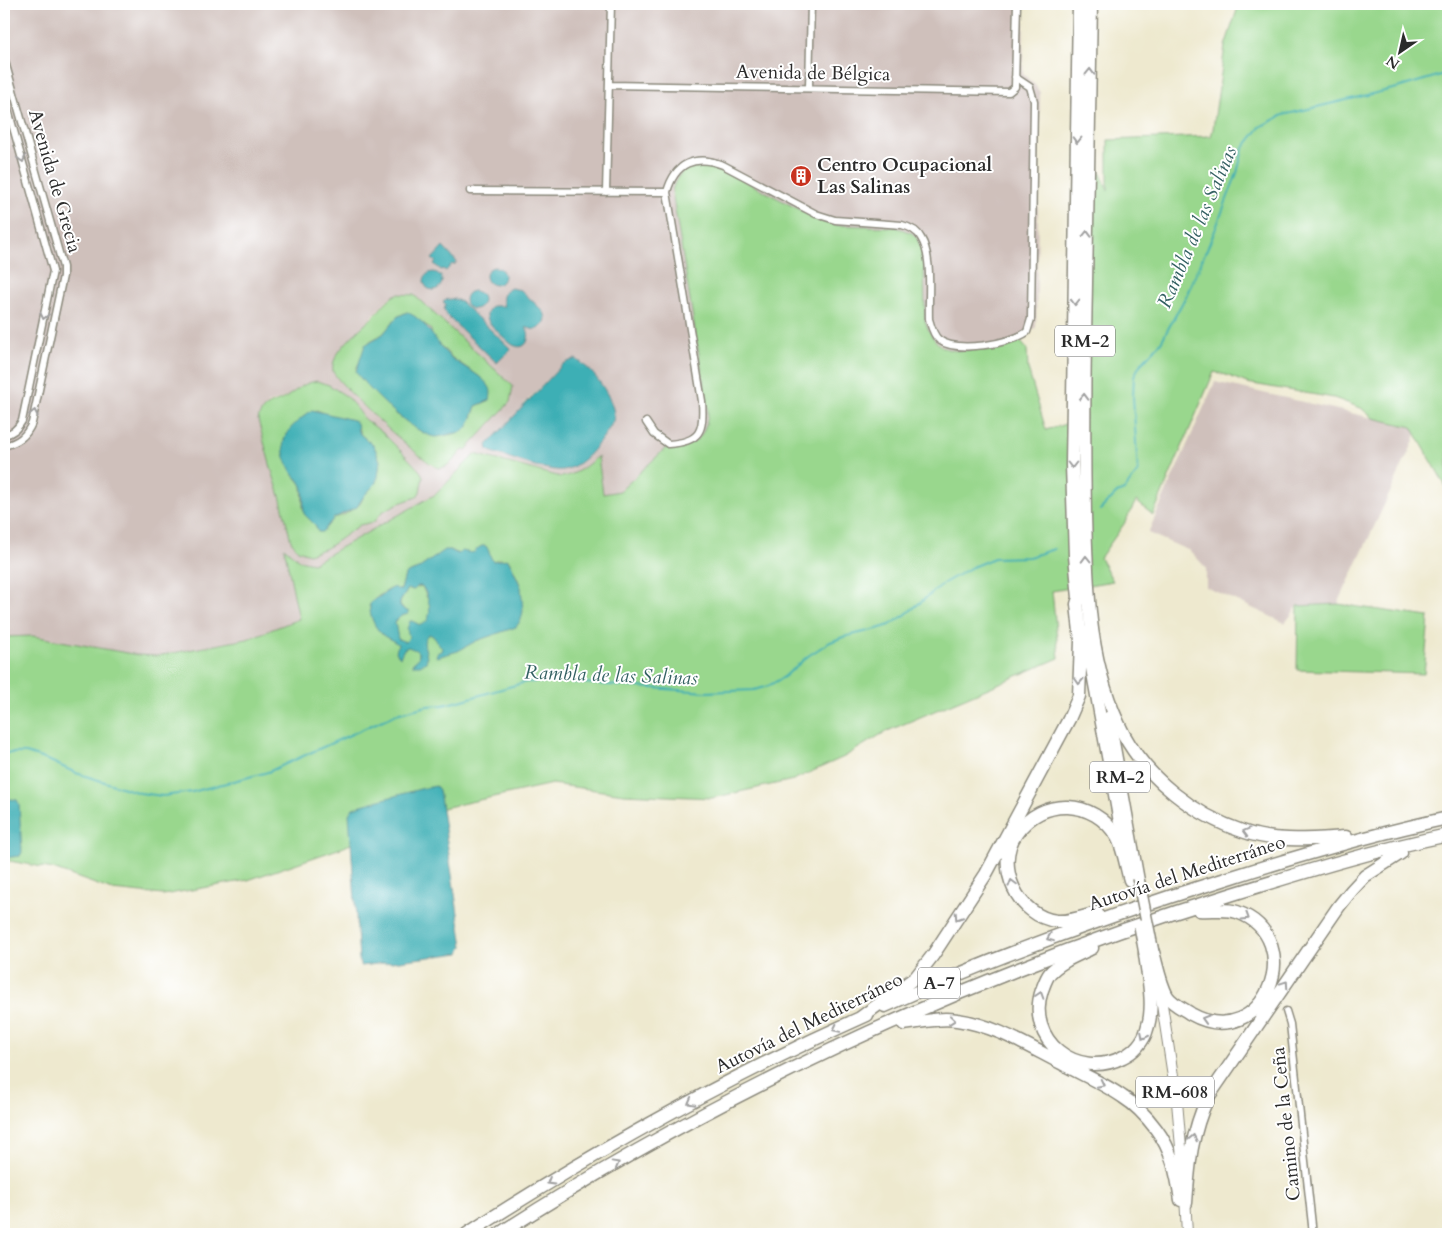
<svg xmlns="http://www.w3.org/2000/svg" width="1452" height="1238" viewBox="0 0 1452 1238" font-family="Cardo,serif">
	<rect width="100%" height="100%" fill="#fff"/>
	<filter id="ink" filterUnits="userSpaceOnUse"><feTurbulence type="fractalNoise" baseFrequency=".02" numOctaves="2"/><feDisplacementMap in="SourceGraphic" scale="10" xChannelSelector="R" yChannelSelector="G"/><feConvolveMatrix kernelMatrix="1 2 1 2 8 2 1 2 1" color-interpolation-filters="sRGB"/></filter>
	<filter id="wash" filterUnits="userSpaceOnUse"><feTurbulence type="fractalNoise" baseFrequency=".0096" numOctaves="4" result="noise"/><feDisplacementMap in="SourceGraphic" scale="20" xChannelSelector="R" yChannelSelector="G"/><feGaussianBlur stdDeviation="1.12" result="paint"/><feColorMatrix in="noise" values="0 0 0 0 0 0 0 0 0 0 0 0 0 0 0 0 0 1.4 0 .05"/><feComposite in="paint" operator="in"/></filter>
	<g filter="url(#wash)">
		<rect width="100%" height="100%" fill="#eee9cf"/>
		<path fill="#cfc0bb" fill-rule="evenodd" d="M 4,4 L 1024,4 L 1023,74 L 1036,86 L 1040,93 L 1036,327 L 1020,341 L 1011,344 L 961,351 L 954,352 L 947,349 L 933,338 L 925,322 L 924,255 L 920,245 L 821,221 L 712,165 L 676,180 L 672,191 L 708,409 L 706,428 L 697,440 L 690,445 L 679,448 L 667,447 L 620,491 L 603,494 L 598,456 L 586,467 L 577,472 L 561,477 L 475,454 L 436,494 L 313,563 L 299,560 L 285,548 L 299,619 L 247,639 L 157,656 L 138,655 L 33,636 L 4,637 ZM 397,294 L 414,295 L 466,450 L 463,450 L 457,457 L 434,467 L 422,458 L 364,407 L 339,381 L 333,372 L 334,361 L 344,347 L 387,300 ZM 569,361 L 611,404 L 614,417 L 607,431 L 584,459 L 577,465 L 524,404 L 563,364 ZM 323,382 L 346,396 L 359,411 L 364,419 L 382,432 L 417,467 L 422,482 L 420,492 L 412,499 L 397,504 L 382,512 L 378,519 L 360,525 L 345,536 L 315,553 L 293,545 L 280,496 L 260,430 L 268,404 L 288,396 L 304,384 Z
			M 1215,382 L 1412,427 L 1416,432 L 1414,441 L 1338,604 L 1298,606 L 1285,623 L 1206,587 L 1206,568 L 1195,556 L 1190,551 L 1148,533 Z"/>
		<path fill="#99d78d" stroke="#62815c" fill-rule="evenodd" d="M 1239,4 L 1448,4 L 1448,490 L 1412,427 L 1373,418 L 1361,408 L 1334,398 L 1247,383 L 1226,375 L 1214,372 L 1153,515 L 1136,501 L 1124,524 L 1100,558 L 1113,581 L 1052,591 L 1059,658 L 885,732 L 844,757 L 793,780 L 712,798 L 624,794 L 552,784 L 411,815 L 344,847 L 248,880 L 163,895 L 112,890 L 53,869 L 4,860 L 4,637 L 33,636 L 138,655 L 157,656 L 247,639 L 299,619 L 284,547 L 299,560 L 313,563 L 436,494 L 475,454 L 561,477 C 576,475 587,466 598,456 L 603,494 L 620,491 L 667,447 C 695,448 707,437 708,409 L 672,191 C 679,164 699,160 722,169 L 821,221 L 835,225 L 896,227 L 912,233 L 917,238 L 924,255 L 925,321 C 937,354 952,353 981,348 C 994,346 1008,345 1020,341 L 1027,349 L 1028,369 L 1046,430 L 1085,418 L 1089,170 L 1099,170 L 1108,190 L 1108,140 L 1211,136 L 1213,129 L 1225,46 ZM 453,551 L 458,554 L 489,552 L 489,557 L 493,561 L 499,559 L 509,560 L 520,584 L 461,597 L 456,596 L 451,600 L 427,598 L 422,586 L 408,589 L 400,602 L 400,607 L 403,608 L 369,607 C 370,600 385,592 392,588 L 401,590 L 405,575 L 408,573 L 418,569 L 440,554 Z
			M 397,294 L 414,295 L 513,386 L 510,402 L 466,450 L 463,450 C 457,456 449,468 439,468 C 429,468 335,383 333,371 C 329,353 363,327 375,315 C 382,307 387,299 397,294 ZM 407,312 L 426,325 L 431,330 L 432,336 L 451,357 L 480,377 L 490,400 L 476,406 L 472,418 L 458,433 L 442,436 L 430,435 L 396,414 L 362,380 L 356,369 L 370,341 L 383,334 L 397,317 Z
			M 317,381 L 329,385 L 346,396 L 359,411 L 364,419 L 382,432 L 403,453 L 421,472 L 423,477 L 420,492 L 417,497 L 397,504 L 382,512 L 374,522 L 360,525 L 327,548 L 309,554 L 298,550 L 291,541 L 280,496 L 271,468 L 258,420 C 262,403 276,404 288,396 C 300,388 301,384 317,381 ZM 317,410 L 357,426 L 361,435 L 374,446 L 380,461 L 360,504 L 344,515 L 334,518 L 322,532 L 311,521 L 303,508 L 302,485 L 292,473 L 284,450 C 293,431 295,417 317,410 Z
			M 1338,604 L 1429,617 L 1424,674 L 1297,670 L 1298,606 Z"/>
		<path fill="#3eafb5" stroke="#346d70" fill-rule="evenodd" d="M 443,247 L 457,262 L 454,265 L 452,264 L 446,271 L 443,269 L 441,270 L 434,264 L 436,262 L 432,259 Z
			M486 276a9 9 0 1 1 18 0a9 9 0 1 1-18 0Z
			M424 281a9 9 0 1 1 18 0a9 9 0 1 1-18 0Z
			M 511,288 L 521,290 L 544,312 L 546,318 L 545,323 C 539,330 534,331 526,327 C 532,336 527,352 513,345 C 509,343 505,338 501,335 C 492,326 480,317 492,306 L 504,306 C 501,297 503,292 511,288 Z
			M465 300a9 9 0 1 1 18 0a9 9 0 1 1-18 0Z
			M 447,299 L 449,300 L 455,299 L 461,302 L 511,349 L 497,363 L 447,316 L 444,310 L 446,304 L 443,302 Z
			M 407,312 C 429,322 434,342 450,357 C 461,366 480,374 488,385 C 492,390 491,394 490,400 L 476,406 C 473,413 471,424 465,430 C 461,433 455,433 450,434 C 445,435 440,437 435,437 C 414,434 368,390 356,372 L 365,345 L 383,334 L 397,317 Z
			M 575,359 C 591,366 615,399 614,417 C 613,427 591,454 583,460 C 577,465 570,469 563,470 C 546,472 509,457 492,452 L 488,450 L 487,445 L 563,364 Z
			M 312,410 L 353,420 L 357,423 L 358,431 L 361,435 L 374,446 L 380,461 L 378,477 L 375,484 L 364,496 L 357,507 L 334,518 L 322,532 L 318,532 L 315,525 L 304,514 C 303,505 305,495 302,486 C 300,480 294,476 291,471 C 274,439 287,429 312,410 Z
			M 482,546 L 486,546 C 490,551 489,556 493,561 L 507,559 L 511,564 L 521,587 L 523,611 L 521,620 L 516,627 L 476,641 L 458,651 L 437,657 L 436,656 L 437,653 L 441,651 L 442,648 L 433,636 L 429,634 C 418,642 430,652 426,662 L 420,665 L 412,665 L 413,663 L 418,659 L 419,654 L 416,650 L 408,647 L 404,649 L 400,657 L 396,652 L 398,644 C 394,641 389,639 384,636 C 374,628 369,615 370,603 L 392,588 L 394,587 L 398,590 L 401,590 L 405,575 L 408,573 L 418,569 L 445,550 L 450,550 L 458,554 L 462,551 C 479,555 471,551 482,546 ZM 418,586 L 422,586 C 429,596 436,621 420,625 L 412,621 L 410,621 L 407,629 L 409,637 L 406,642 L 398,639 L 395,622 L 401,616 L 408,614 L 409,612 L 400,607 L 400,602 L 408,589 L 414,590 Z
			M 436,786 L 439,790 L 463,946 L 460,953 L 361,966 L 359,960 L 349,814 L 353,808 L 362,805 L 420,789 Z
			M 12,799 L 17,800 L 19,804 L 22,852 L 20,856 L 4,858 L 4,801 Z"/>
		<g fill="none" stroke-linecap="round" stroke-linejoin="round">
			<path stroke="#3eafb5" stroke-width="2" d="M 1100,510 L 1117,493 L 1124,490 L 1138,472 L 1133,397 L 1134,376 L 1140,365 L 1161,342 L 1186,296 L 1214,233 L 1237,173 L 1243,149 L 1260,127 L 1283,115 L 1397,88 L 1448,73
				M 4,753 L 26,753 L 50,761 L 76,773 L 140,793 L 163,796 L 192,792 L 268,772 L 396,714 L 427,706 L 443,705 L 463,700 L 526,682 L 570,682 L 706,692 L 754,690 L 768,686 L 784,677 L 808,656 L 828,643 L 843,637 L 877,629 L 890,625 L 905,615 L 944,583 L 972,567 L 994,558 L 1029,557 L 1054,549"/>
		</g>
	</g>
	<g filter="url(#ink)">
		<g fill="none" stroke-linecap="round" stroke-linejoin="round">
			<g stroke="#8c8a7d" stroke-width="9">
				<path id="minor" d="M 4,58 L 63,267 L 63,276 L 32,423 C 26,437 18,442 4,446
					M 609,85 L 1009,92 L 1015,87 L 1017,4
					M 809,87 L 811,4
					M 4,95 L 53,271 L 22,421 C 17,429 13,433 4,435
					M 470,191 L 667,192
					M 606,192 L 611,4
					M 646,422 L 654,434 L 668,444 C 701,442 704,431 702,401 L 667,192 C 675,163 695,154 723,165 L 816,214 L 835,220 L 902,225 C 910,227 917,230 921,238 C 933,257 928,296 929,319 C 931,326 933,335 939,340 C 957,353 1010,344 1027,332 L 1031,319 L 1034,101 L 1030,87 L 1015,77
					M 1286,1011 L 1290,1024 L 1313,1234"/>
			</g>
			<g stroke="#8c8a7d" stroke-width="12">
				<path id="primary" d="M 1159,985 L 1177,1102 L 1184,1181
					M 1185,1195 L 1187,1234"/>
			</g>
			<g stroke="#8c8a7d" stroke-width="14">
				<path id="trunk" d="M 1085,632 L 1124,847
					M 1109,717 L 1138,878"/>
			</g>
			<g stroke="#8c8a7d" stroke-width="15">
				<path id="motorway" d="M 1091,4 C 1089,116 1087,228 1085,339 C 1084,398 1084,456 1085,515 C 1087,589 1088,667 1124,735 C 1148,779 1194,815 1242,831 C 1275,843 1312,839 1346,837
					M 1097,913 C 1085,916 1070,922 1057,921 C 1018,917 994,866 1016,834 C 1042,796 1094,799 1117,837 C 1124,849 1126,867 1130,880
					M 1092,948 C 1078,955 1061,961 1050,973 C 1046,978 1044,985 1042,990 C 1025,1040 1077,1081 1123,1057 C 1134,1052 1144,1041 1147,1029 C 1155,1006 1148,978 1145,954
					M 1153,952 C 1157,966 1160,983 1167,996 C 1172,1004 1184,1009 1191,1014 C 1264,1055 1310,938 1237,912 C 1226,908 1211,911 1199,910
					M 885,1006 C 996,956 1112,914 1229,878 C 1301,855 1374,834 1448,818
					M 860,1018 L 916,977 L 933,955 L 986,874 L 1069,719 L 1079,696 L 1081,641 L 1077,604 L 1079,598 L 1075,556 L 1072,465 L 1079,4
					M 904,1024 C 922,1022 939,1017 957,1020 C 995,1025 1029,1047 1063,1064 C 1083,1075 1105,1084 1123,1097 C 1136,1105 1147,1117 1156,1129 C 1172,1150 1177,1174 1181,1200
					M 1186,1203 C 1189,1163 1191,1134 1208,1097 L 1339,906 L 1352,890 L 1365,876 L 1401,853
					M 467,1234 C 594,1152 728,1077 867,1015
					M 499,1234 C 727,1088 974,974 1233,894 C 1304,872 1375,850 1448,835"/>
			</g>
			<use href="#minor" stroke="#fff" stroke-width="6"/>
			<use href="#primary" stroke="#fff" stroke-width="10"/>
			<use href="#trunk" stroke="#fff" stroke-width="11"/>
			<use href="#motorway" stroke="#fff" stroke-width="12"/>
			<g stroke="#8c8a7d" stroke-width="14" stroke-linecap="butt">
				<path id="trunk-bridge" d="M 1138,878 L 1153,952
					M 1140,926 L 1145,954"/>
			</g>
			<use href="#trunk-bridge" stroke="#fff" stroke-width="11"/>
		</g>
		<defs><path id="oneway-chevron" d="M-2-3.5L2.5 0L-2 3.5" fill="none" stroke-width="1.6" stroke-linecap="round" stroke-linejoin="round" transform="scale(1.25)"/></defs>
		<g stroke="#a0a0a0">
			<use href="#oneway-chevron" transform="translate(1090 72) rotate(-89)"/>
			<use href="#oneway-chevron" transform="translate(1077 140) rotate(91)"/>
			<use href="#oneway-chevron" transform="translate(22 159) rotate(74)"/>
			<use href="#oneway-chevron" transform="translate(1087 234) rotate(-89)"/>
			<use href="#oneway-chevron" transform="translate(1075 302) rotate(91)"/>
			<use href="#oneway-chevron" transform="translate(44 316) rotate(102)"/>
			<use href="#oneway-chevron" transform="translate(1084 397) rotate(-89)"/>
			<use href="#oneway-chevron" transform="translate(34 413) rotate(-78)"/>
			<use href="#oneway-chevron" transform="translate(1072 465) rotate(90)"/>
			<use href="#oneway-chevron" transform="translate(1086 559) rotate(-91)"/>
			<use href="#oneway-chevron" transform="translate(1079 681) rotate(93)"/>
			<use href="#oneway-chevron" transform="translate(1246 832) rotate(-165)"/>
			<use href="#oneway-chevron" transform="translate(1012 883) rotate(-106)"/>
			<use href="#oneway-chevron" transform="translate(958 917) rotate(123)"/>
			<use href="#oneway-chevron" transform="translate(1246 917) rotate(32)"/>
			<use href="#oneway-chevron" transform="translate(1050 938) rotate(158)"/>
			<use href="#oneway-chevron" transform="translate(1285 984) rotate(-56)"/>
			<use href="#oneway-chevron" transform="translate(1040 995) rotate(-72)"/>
			<use href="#oneway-chevron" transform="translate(1205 1019) rotate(-163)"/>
			<use href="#oneway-chevron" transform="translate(952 1020) rotate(6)"/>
			<use href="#oneway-chevron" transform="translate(836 1029) rotate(154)"/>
			<use href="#oneway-chevron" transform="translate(1144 1036) rotate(117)"/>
			<use href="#oneway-chevron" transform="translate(1101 1084) rotate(27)"/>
			<use href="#oneway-chevron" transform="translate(691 1102) rotate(152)"/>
			<use href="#oneway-chevron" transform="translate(1193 1138) rotate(-79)"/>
			<use href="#oneway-chevron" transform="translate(616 1164) rotate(-29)"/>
			<use href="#oneway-chevron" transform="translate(550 1182) rotate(149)"/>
		</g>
	</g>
	<defs>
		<g id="building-disc" transform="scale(1.125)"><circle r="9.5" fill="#c8321e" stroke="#fff"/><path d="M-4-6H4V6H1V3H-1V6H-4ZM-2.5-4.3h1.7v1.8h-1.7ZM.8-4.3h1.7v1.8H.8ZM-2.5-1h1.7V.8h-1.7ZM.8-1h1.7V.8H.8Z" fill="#fff"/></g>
	</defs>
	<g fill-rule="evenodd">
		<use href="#building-disc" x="801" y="176"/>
	</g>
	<g text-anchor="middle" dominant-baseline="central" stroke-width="4" stroke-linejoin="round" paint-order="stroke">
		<g fill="#fff" stroke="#6b6b6b" stroke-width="1">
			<rect x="1055" y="325.5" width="60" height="31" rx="4"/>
			<rect x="1090" y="761.5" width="60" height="31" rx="4"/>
			<rect x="918" y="967.5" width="42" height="31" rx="4"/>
			<rect x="1136" y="1076.5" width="78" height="31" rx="4"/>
		</g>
		<g font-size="18" font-weight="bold" fill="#2b2b2b">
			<text x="1085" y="341">RM-2</text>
			<text x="1120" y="777">RM-2</text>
			<text x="939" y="983">A-7</text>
			<text x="1175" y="1092">RM-608</text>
		</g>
		<g font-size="19" fill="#2b2b2b" stroke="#fff">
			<text transform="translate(813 73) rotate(1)">Avenida de Bélgica</text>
			<text transform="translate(55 181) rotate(74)">Avenida de Grecia</text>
			<text transform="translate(1187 873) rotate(-18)">Autovía del Mediterráneo</text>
			<text transform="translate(809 1023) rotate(-26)">Autovía del Mediterráneo</text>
			<text transform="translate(1286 1124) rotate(-96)">Camino de la Ceña</text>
		</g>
		<g font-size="19" font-weight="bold" fill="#2b2b2b" stroke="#fff" text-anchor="start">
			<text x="817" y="165">Centro Ocupacional<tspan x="817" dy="22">Las Salinas</tspan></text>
		</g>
		<g font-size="20" font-style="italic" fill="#336062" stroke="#fff">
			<text transform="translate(1197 227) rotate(-67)">Rambla de las Salinas</text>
			<text transform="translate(611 675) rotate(2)">Rambla de las Salinas</text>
		</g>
	</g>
	<rect width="1452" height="1238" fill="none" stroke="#fff" stroke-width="20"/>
	<g transform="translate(1400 52) rotate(214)" stroke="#ffffff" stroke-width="4" paint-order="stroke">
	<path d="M0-4L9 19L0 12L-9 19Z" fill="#2b2b2b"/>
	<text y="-8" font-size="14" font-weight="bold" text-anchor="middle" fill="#2b2b2b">N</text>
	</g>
</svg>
